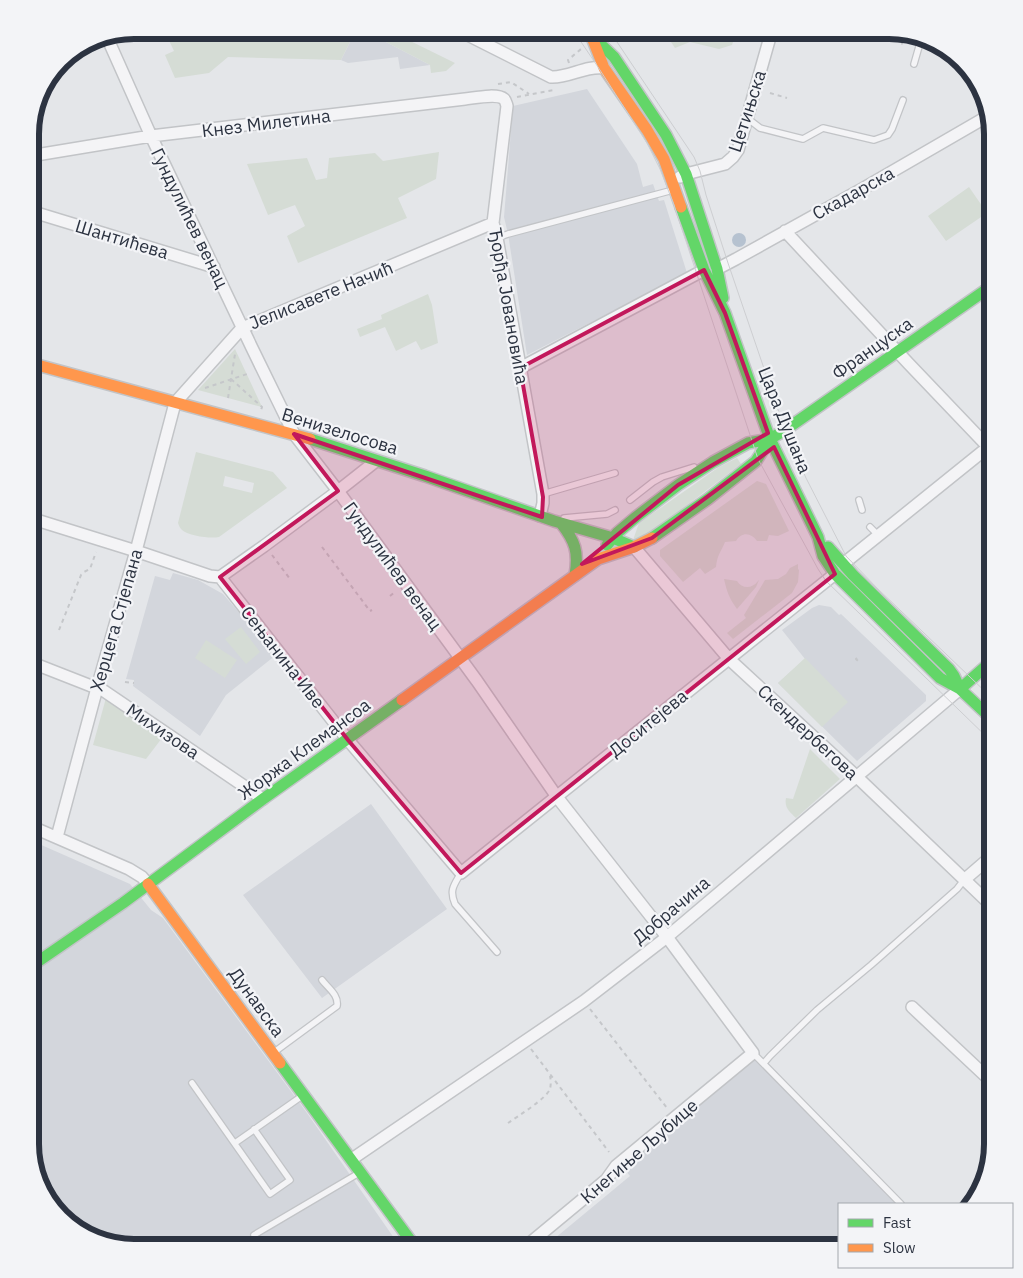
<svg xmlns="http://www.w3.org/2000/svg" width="1023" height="1278" viewBox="0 0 1023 1278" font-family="'IBM Plex Sans',sans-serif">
	<rect width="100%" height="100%" fill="#e4e6e9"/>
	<path fill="#d3d6dc" d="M 356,30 L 363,30 L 430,65 L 400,69 L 398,57 L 348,63 L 341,60 Z
		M 587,89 L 637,164 L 643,187 L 653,184 L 659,201 L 664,200 L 687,273 L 527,355 L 508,234 L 504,217 L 513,106 Z
		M 173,573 L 198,580 L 223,594 L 276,655 L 226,695 L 200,736 L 133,686 L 134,680 L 126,679 L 155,576 L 170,580 Z
		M 819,605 L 831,607 L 839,615 L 841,614 L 926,695 L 926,701 L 857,761 L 778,683 L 805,659 L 782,630 L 812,608 Z
		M 371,804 L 447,909 L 322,998 L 243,895 Z
		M 30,840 L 130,884 L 151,910 L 163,918 L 307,1113 L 401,1248 L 133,1248 L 82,1234 L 48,1202 L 30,1145 Z
		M 756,1055 L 899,1204 L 839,1204 L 839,1248 L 543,1248 L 630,1176 L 622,1166 Z"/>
	<path fill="#d5dcd5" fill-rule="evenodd" d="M 164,30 L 356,30 L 341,60 L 228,57 L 209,73 L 175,78 L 165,55 L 174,51 Z
		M 363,30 L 388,30 L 455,63 L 446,71 L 431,73 L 430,65 Z
		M 663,30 L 737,30 L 732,45 L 719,49 L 690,42 L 675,48 Z
		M 439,152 L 436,179 L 398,198 L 407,218 L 298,263 L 287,236 L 305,226 L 295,205 L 268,215 L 247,164 L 307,158 L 316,180 L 327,178 L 329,158 L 375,153 L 383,161 Z
		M 969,187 L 987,213 L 946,241 L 928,216 Z
		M 428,294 L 432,305 L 438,343 L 421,350 L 416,341 L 396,351 L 385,327 L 360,337 L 357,329 L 382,319 L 381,315 Z
		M 235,349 L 262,407 L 198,390 Z
		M 196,452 L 273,472 L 287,488 L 219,537 C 211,539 189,536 182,530 C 180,528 179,526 178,523 ZM 225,476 L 254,483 L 252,493 L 223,486 Z
		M 737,458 L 741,464 L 653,531 L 633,540 L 639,523 L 719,467 Z
		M 757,481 L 766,484 L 789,531 L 778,536 L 769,535 L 767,541 L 757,541 C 751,532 741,532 736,541 L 725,542 C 721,552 717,555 716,567 L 705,574 L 700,568 L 683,582 L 660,556 L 660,550 Z
		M 798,564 L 798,569 L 799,570 L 798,582 L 792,593 L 733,639 L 727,633 L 746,618 L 744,615 L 765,580 L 778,579 L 786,574 L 790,568 Z
		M 724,579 L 737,581 C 742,589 752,589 758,581 L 759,580 L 756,587 L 737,609 C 729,598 727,592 724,579 Z
		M 241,627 L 260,652 L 246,664 L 225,639 Z
		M 206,640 L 237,660 L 225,678 L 195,658 Z
		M 805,658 L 848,702 L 822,727 L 778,683 Z
		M 106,698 L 162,738 L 146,759 L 93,745 Z
		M 810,749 L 840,779 L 796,818 C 790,812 784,808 786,798 L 793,799 Z"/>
	<path fill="#b6c2d0" d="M732 240a7 7 0 1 1 14 0a7 7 0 1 1-14 0Z"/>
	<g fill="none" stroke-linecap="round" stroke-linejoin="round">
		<g stroke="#c2c4c7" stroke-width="8">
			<path id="lane" d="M 914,64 L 920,43 L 920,37
				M 747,118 L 760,128 L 803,139 L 823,128 L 874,140 L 888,135 L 892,129 L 903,100
				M 497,238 L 508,234 L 673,190
				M 543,494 L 615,473
				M 630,500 L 653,482 L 662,477 L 694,467
				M 859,500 L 862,510
				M 564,518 L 607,514 L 615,510
				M 870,527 L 879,536
				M 461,873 C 454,885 449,890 455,904 L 497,952
				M 273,1053 L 337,1006 C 339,995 328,988 322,980
				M 753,1053 L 901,1204
				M 764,1063 L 770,1056 L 817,1010 L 871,965 L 957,889 L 964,880
				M 192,1083 L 270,1194 L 290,1180 L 254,1129
				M 235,1143 L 302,1096
				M 254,1235 L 359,1173"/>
		</g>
		<g stroke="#c2c4c7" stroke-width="14">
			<path id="street" d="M 458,30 L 551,77 C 569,78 586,65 604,68
				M 106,35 L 151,136 L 252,348 L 294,434 L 338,491 L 477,681 L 557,797 L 667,937 L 753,1053 L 616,1166 L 606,1180 L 524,1248
				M 30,156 L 151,136 L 465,99 C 474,98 497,93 504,99 C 506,101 506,103 507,106 L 493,223 L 497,238 L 543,494 L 543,503 L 540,516
				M 680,177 L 686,174 L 725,164 L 733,157 L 738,150 L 772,30
				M 30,211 L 214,267
				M 785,231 L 909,364 L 993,452
				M 717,269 L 736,259 L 862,189 L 988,116
				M 30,356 L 32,349 L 30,343
				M 520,368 L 704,270
				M 30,518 L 136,551 L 210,576 L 220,577 L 348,740 L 461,873 L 835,574
				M 634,547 L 729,659 L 856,776 L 993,907
				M 843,564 L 982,452 L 993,446
				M 220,577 L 264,546 L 338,491 L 376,461
				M 30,662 L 104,691 L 263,799
				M 30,826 L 129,869 L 142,877 L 148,884
				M 57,837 L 97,688 L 136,551 L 175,403 L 242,328 L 493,223
				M 964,880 L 993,855
				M 912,1007 L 993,1083
				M 352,1159 L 584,1001 L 667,937 L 960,689"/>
		</g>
		<g stroke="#c2c4c7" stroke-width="14">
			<path id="fast" d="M 594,38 L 614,57 L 666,135 L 686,174 L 717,269 L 723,298
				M 681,207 L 704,270 L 725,313 L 770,439 L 818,537 L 823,556 L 835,574 L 940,678 L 960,689 L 993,720
				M 310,439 L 425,476 L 554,521 L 613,538 L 634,547
				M 561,523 C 575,541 579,552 575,575
				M 652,538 L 708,499 L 756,461 L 770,439
				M 607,545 L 617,533 L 636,517 L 678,485 L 713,462 L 748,443 L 770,439 L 785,430 L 993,285
				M 828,547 L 853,575 L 949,669 L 954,676 L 960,689
				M 960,689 L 993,660
				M 30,967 L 123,903 L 263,799 L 402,700
				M 280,1063 L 416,1248"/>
		</g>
		<g stroke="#c2c4c7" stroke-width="14">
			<path id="slow" d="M 591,35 L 604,68 L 647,130 L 664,159 L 681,207
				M 30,363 L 310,439
				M 402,700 L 598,559 L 634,547 L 652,538
				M 148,884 L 280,1063"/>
		</g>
		<path stroke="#c5c7ca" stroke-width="2" stroke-dasharray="4 4" stroke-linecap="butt" d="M 899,33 L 903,47
			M 569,63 L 568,60 L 581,49
			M 498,84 L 511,82 L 529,94
			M 770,93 L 787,98
			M 517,97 L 554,90
			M 231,379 L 262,407 L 261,410
			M 205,388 L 247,374
			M 228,398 L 235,354
			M 322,547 L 370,611 L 372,610
			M 272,555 L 290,579
			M 390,596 L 396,591
			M 59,630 L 81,575 L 84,572 L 90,569 L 96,552
			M 857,658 L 856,659 L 858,661
			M 125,682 L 134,683
			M 590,1009 L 667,1108
			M 531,1049 L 609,1152
			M 508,1123 C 518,1116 546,1099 550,1089 C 551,1085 551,1080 550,1076"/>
		<use href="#lane" stroke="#f4f4f6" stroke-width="5.5"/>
		<use href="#street" stroke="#f4f4f6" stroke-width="11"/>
		<use href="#fast" stroke="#63d668" stroke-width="11"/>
		<use href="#slow" stroke="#ff974d" stroke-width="11"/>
		<path stroke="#cdced1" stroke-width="1" d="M 573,30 L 598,67 L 647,143 L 660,169 L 674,205 L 758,459 L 818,569 L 826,581 L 993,743
			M 609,30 L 694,157 L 700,171 L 706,195 L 728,263 L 785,430 L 806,478 L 846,556 L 878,589 L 993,699"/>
	</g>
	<path fill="#c2185b" fill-opacity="0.2" stroke="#c2185b" stroke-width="4" stroke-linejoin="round" d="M 704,270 L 725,313 L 768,433 L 678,485 L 582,564 L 652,538 L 774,447 L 835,574 L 461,873 L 348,740 L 220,577 L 338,491 L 294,434 L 542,517 L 543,497 L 520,368 Z"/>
	<g text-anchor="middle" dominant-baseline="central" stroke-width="4.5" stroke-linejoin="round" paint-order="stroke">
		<g font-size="18" fill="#2c3341" stroke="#f3f4f7">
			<text transform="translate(747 111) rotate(-72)">Цетињска</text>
			<text transform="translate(266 123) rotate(-7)">Кнез Милетина</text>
			<text transform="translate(853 193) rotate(-29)">Скадарска</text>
			<text transform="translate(190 218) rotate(64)">Гундулићев венац</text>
			<text transform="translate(122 239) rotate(17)">Шантићева</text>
			<text transform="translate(321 295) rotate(-22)">Јелисавете Начић</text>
			<text transform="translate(509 306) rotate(80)">Ђорђа Јовановића</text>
			<text transform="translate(872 348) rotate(-35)">Француска</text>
			<text transform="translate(785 420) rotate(68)">Цара Душана</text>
			<text transform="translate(340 431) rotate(17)">Венизелосова</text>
			<text transform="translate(393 566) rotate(54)">Гундулићев венац</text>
			<text transform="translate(116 620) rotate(-74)">Херцега Стјепана</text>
			<text transform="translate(283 657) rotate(52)">Сењанина Иве</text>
			<text transform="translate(648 723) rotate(-39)">Доситејева</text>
			<text transform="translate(163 731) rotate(34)">Михизова</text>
			<text transform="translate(808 732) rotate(43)">Скендербегова</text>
			<text transform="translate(304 749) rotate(-36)">Жоржа Клемансоа</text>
			<text transform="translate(671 910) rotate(-40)">Добрачина</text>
			<text transform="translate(257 1002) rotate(54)">Дунавска</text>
			<text transform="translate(639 1151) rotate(-41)">Кнегиње Љубице</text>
		</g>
	</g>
	<path d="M0 0H1023V1278H0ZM134 39H889A95 95 0 0 1 984 134V1144A95 95 0 0 1 889 1239H134A95 95 0 0 1 39 1144V134A95 95 0 0 1 134 39Z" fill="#f3f4f7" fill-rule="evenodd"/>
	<path fill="none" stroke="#2c3341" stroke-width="6" d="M134 39H889A95 95 0 0 1 984 134V1144A95 95 0 0 1 889 1239H134A95 95 0 0 1 39 1144V134A95 95 0 0 1 134 39Z"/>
	<rect x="838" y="1203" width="175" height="65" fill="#f3f4f7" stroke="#a3a7ae"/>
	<rect x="848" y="1219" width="25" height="8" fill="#63d668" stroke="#a3a7ae"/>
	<text x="883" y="1228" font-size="15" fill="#2c3341">Fast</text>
	<rect x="848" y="1244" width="25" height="8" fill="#ff974d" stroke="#a3a7ae"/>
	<text x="883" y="1253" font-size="15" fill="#2c3341">Slow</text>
</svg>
